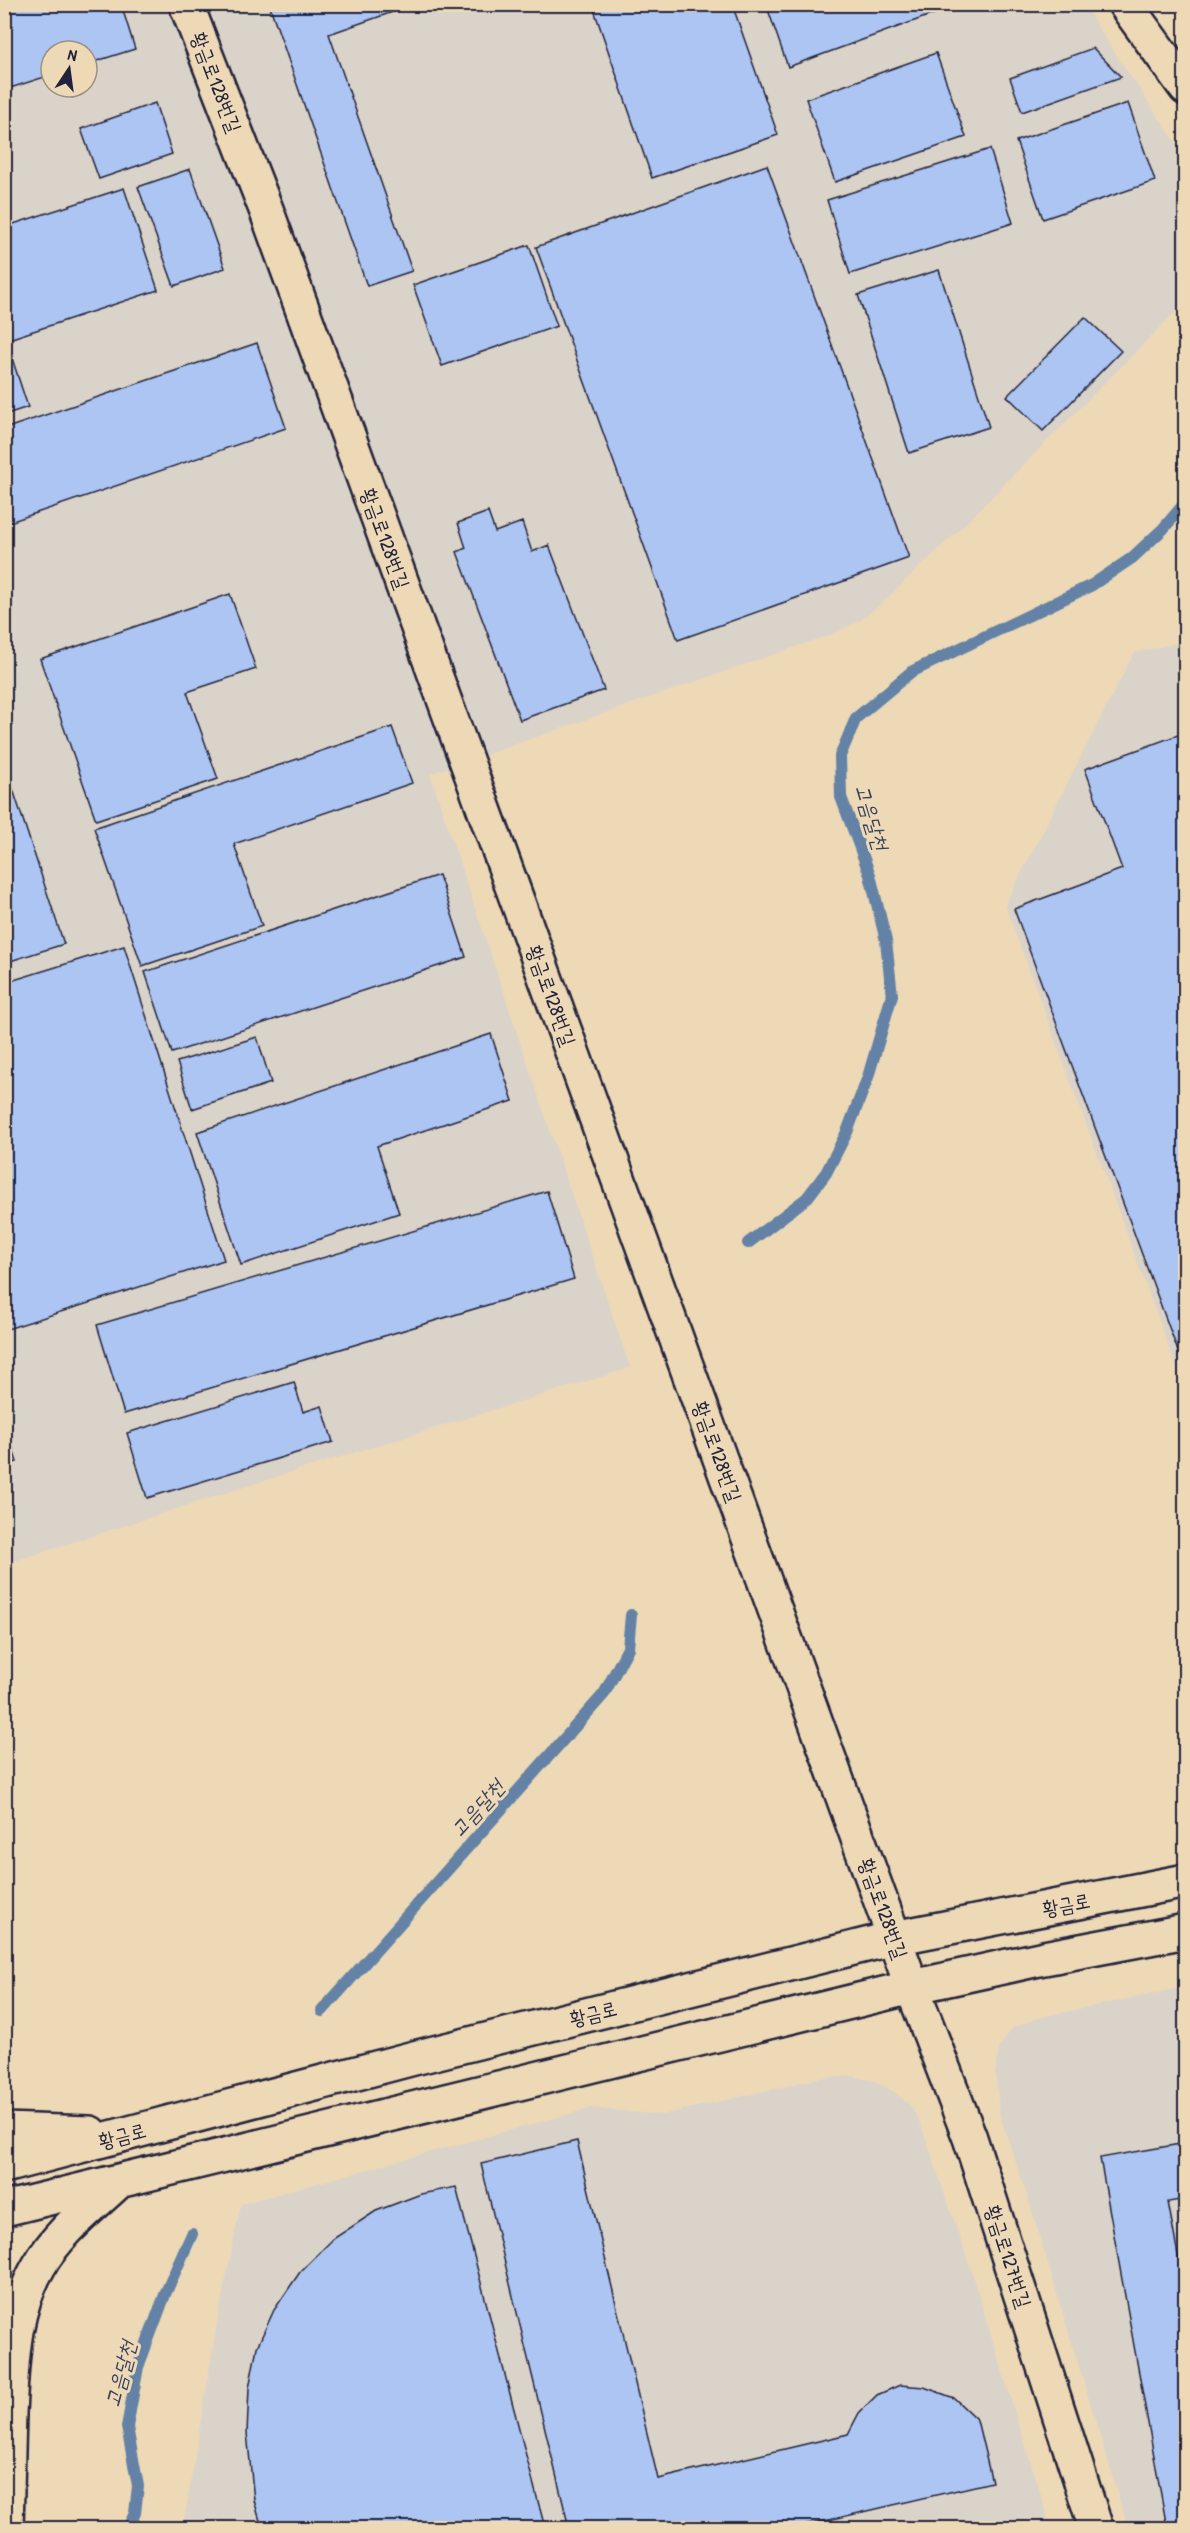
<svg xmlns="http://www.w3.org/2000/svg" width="1190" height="2533" viewBox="0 0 1190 2533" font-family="'Patrick Hand','Poor Story',sans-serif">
	<rect width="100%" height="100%" fill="#eed9b7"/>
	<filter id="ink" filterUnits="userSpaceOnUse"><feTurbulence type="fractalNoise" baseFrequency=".0167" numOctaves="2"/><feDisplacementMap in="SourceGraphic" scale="12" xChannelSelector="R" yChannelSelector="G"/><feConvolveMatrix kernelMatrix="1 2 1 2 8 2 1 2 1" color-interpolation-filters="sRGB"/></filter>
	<g filter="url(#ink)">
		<path fill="#dad3c9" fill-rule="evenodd" d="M 5,5 L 1084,5 L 1104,37 L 1185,156 L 1185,302 L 965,524 L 882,603 L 859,621 L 833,634 L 430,774 L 630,1368 L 282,1475 L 5,1564 ZM 51,51 L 87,51 L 87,87 L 51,87 Z
			M 1185,641 L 1185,1391 L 1005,905 L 1134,653 Z
			M 1185,1987 L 1185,2528 L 1128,2528 L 1026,2192 L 1000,2116 L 995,2073 L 999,2048 L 1012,2028 L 1041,2017 Z
			M 850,2076 L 874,2081 L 894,2092 L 911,2106 L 921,2125 L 969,2264 L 1051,2528 L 183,2528 L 218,2318 L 241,2204 L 591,2108 L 662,2115 L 820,2078 Z"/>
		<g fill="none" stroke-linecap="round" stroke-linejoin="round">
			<path stroke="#6382a5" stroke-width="12" d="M 748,1243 L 807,1198 L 826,1173 L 847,1132 L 868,1077 L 892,995 L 886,941 L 870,875 L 841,797 L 840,756 L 856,718 L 911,672 L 1092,585 L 1132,558 L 1163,529 L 1186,502
				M 322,2011 L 604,1694 L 628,1648 L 631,1615
				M 128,2528 L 135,2513 L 138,2486 L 127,2427 L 138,2367 L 166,2292 L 192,2234"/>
		</g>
		<path fill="#acc5f2" stroke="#22223b" stroke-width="1.5" d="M 4,4 L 121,4 L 135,49 L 87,64 L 87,51 L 51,51 L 51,75 L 4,90 Z
			M 269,4 L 416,4 L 329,34 L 412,271 L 367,286 Z
			M 592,4 L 732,4 L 778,135 L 652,178 Z
			M 766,4 L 961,4 L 788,67 Z
			M 1093,48 L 1121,77 L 1022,112 L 1010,78 Z
			M 936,53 L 966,137 L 835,182 L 806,99 Z
			M 155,103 L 172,154 L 99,179 L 81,129 Z
			M 1128,103 L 1155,181 L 1043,219 L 1016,141 Z
			M 990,149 L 1013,223 L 850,274 L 827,200 Z
			M 767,165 L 909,558 L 678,640 L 536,247 Z
			M 190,169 L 225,268 L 174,286 L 138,187 Z
			M 124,188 L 158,290 L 6,340 L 28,407 L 4,415 L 4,227 Z
			M 529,245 L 557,326 L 442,366 L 413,285 Z
			M 939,270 L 989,427 L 909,453 L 858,295 Z
			M 1085,317 L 1121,351 L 1043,431 L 1007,396 Z
			M 257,343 L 286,428 L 4,524 L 4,429 Z
			M 488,512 L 495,532 L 522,522 L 532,552 L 549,545 L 604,690 L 520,720 L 457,552 L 466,548 L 458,523 Z
			M 230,594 L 256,669 L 187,692 L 218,779 L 96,820 L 40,659 Z
			M 392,727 L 412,783 L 234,844 L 262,926 L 142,966 L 94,828 Z
			M 1186,732 L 1186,1373 L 1014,909 L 1122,869 L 1085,769 Z
			M 4,762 L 64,944 L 4,963 Z
			M 439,875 L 466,957 L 172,1053 L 145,972 Z
			M 124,946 L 224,1260 L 4,1330 L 4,983 Z
			M 491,1034 L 513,1101 L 377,1146 L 399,1213 L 241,1265 L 197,1132 Z
			M 257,1037 L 271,1083 L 192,1109 L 177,1062 Z
			M 547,1191 L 574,1279 L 124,1414 L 97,1325 Z
			M 294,1382 L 303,1412 L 322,1406 L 333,1442 L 147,1498 L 127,1433 Z
			M 4,1422 L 17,1462 L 4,1466 Z
			M 577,2141 L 658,2479 L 848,2434 L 859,2413 L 877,2395 L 900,2385 L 924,2387 L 954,2398 L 977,2420 L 992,2482 L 795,2528 L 569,2528 L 481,2164 Z
			M 1186,2143 L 1186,2199 L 1168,2202 L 1186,2298 L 1186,2525 L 1167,2528 L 1100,2158 Z
			M 456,2187 L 545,2528 L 262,2528 L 254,2500 L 247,2433 L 249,2388 L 257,2347 L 274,2310 L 300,2272 L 333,2239 L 376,2211 L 421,2194 Z"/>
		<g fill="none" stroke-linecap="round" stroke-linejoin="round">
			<g stroke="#22223b" stroke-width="38">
				<path id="minor" d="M 186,4 L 267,212 L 912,1987 L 970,2138 L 1096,2528
					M 1125,4 L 1186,88
					M 4,2130 L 90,2133
					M 4,2166 L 414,2058 L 894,1938 L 1186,1881
					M 4,2209 L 912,1987 L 1044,1958 L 1186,1931
					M 6,2528 C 7,2490 8,2452 9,2413 C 12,2362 12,2312 39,2266 C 58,2233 89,2209 117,2183"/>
			</g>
			<use href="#minor" stroke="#eed9b7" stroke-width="33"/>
		</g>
	</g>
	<g text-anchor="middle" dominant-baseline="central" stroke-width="6" stroke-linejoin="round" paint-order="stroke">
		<g font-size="20" fill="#22223b" stroke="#eed9b7">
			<text transform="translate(217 82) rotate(69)">황금로128번길</text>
			<text transform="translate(386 538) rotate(70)">황금로128번길</text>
			<text transform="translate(552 995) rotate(70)">황금로128번길</text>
			<text transform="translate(718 1451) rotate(70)">황금로128번길</text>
			<text transform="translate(1066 1904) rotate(-11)">황금로</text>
			<text transform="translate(884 1908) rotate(70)">황금로128번길</text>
			<text transform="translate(593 2013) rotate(-14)">황금로</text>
			<text transform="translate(122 2135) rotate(-15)">황금로</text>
			<text transform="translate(1009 2256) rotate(72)">황금로127번길</text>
		</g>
		<g font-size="21" font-style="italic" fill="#38425e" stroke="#eed9b7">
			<text transform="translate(872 817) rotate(73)">고음달천</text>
			<text transform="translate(477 1808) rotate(-48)">고음달천</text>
			<text transform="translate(120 2374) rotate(-75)">고음달천</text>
		</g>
	</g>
	<rect width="1190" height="2533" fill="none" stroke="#eed9b7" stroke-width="24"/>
	<rect x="12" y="12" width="1166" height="2509" fill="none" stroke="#22223b" stroke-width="2" filter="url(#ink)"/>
	<g transform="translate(69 69) rotate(13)"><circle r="28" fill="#eed9b7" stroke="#9c9085" stroke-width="1.5"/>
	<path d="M0-4.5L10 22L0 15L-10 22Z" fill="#22223b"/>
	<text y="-9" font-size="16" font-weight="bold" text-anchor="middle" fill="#22223b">N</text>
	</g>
</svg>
